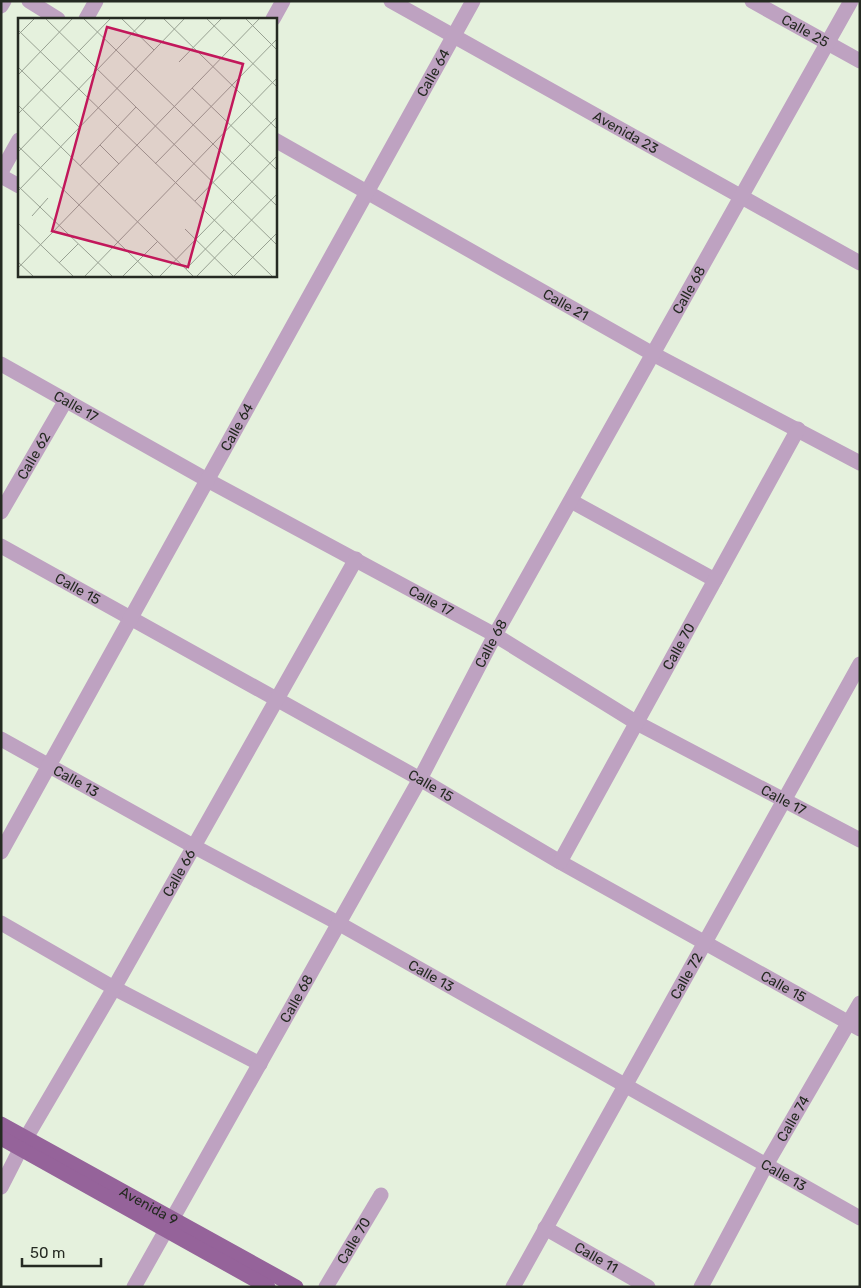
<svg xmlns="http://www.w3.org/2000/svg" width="861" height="1288" viewBox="0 0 861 1288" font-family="Rubik,sans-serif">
	<rect width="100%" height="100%" fill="#e5f1dd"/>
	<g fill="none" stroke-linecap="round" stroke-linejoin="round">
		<g stroke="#bea2c1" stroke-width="15">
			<path d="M 29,1 L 58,19"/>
			<path id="s1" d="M 391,1 L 860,263"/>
			<path id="s2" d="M 752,1 L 860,61"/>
			<path d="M 1,6 L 4,1"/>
			<path d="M 86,19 L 96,1"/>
			<path d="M 273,19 L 283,1"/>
			<path id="s3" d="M 275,140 L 653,354 L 860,463"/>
			<path d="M 1,172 L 19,140"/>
			<path d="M 1,176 L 19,186"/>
			<path id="s4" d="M 1,364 L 209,481 L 495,635 L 637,723 L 860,840"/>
			<path d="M 571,501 L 715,580"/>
			<path id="s5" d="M 1,512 L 66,400"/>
			<path id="s6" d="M 1,546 L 420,779 L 560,862 L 860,1029"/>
			<path id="s7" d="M 1,739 L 195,847 L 338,923 L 860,1218"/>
			<path id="s8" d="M 1,852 L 473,1"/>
			<path id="s9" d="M 560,862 L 798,429"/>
			<path d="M 1,923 L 114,988 L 260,1064"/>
			<path id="s10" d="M 1,1187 L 26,1138 L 114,988 L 356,559"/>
			<path id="s11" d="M 545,1228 L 648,1287"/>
			<path id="s12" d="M 134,1287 L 420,779 L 495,635 L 851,1"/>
			<path id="s13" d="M 326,1287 L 381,1195"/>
			<path id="s14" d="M 513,1287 L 860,664"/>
			<path id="s15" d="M 701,1287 L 766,1165 L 860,1003"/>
		</g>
		<g stroke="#95639a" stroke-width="15">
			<path id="s16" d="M 1,1124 L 296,1287"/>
			<path d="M 1,1138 L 268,1287"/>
		</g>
	</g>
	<g text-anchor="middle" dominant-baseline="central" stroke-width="5" stroke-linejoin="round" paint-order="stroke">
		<g font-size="14" fill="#252a22" stroke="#e5f1dd">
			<text stroke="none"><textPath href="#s2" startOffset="61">Calle 25</textPath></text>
			<text stroke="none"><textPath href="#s8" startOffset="891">Calle 64</textPath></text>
			<text stroke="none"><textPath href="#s1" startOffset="269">Avenida 23</textPath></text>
			<text stroke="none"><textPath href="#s12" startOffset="1141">Calle 68</textPath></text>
			<text stroke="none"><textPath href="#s3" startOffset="334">Calle 21</textPath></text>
			<text stroke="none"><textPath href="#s4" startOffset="86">Calle 17</textPath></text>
			<text stroke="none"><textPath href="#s8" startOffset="486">Calle 64</textPath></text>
			<text stroke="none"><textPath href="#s5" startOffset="65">Calle 62</textPath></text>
			<text stroke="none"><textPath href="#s6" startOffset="88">Calle 15</textPath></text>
			<text stroke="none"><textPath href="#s4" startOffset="491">Calle 17</textPath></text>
			<text stroke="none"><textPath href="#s12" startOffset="736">Calle 68</textPath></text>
			<text stroke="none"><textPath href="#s9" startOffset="246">Calle 70</textPath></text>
			<text stroke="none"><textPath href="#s7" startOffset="86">Calle 13</textPath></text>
			<text stroke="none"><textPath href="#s6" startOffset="492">Calle 15</textPath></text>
			<text stroke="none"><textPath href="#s4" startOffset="896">Calle 17</textPath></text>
			<text stroke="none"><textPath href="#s10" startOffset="361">Calle 66</textPath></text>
			<text stroke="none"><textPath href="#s14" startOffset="356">Calle 72</textPath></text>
			<text stroke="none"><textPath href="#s7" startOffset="491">Calle 13</textPath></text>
			<text stroke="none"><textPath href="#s6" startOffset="898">Calle 15</textPath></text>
			<text stroke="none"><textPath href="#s12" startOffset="331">Calle 68</textPath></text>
			<text stroke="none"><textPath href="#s15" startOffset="192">Calle 74</textPath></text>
			<text stroke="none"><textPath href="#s7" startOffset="896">Calle 13</textPath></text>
			<text stroke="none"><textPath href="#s16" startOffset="169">Avenida 9</textPath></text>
			<text stroke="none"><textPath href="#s13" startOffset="54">Calle 70</textPath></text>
			<text stroke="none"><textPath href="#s11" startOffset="59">Calle 11</textPath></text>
		</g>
	</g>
	<g transform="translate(18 18)">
		<rect width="259" height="259" fill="#e5f1dd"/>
		<path fill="none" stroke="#98a192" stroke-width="1" d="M 27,0 L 259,227M 65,0 L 259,188M 103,0 L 136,32M 145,0 L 259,111M 188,0 L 259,69M 227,0 L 259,32M 0,12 L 254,258M 0,17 L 17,0M 161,44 L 204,0M 0,49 L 61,109M 0,57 L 55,0M 174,70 L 259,152M 0,87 L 175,258M 0,96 L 93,0M 82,127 L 101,146M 0,128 L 135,258M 0,134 L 129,0M 137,146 L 259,21M 62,148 L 118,89M 0,168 L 94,258M 0,173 L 167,0M 177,183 L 259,99M 14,198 L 30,180M 0,205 L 55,258M 167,211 L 215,258M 0,244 L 15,258M 41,245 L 60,226M 0,250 L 242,0M 168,251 L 206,212M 67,258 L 259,60M 105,258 L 140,223M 142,258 L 259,138M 179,258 L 259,176M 216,258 L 259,215"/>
		<path fill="#c2185b" fill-opacity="0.15" stroke="#c2185b" stroke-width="2.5" d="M 89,9 L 225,46 L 170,249 L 34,213 Z"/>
		<rect width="259" height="259" fill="none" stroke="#252a22" stroke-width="2.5"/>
	</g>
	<rect width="861" height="1288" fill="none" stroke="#252a22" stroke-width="5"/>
	<path d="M22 1258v8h79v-8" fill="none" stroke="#252a22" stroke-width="2.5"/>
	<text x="30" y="1258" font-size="15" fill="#252a22" stroke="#e5f1dd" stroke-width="4" paint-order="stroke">50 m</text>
</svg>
